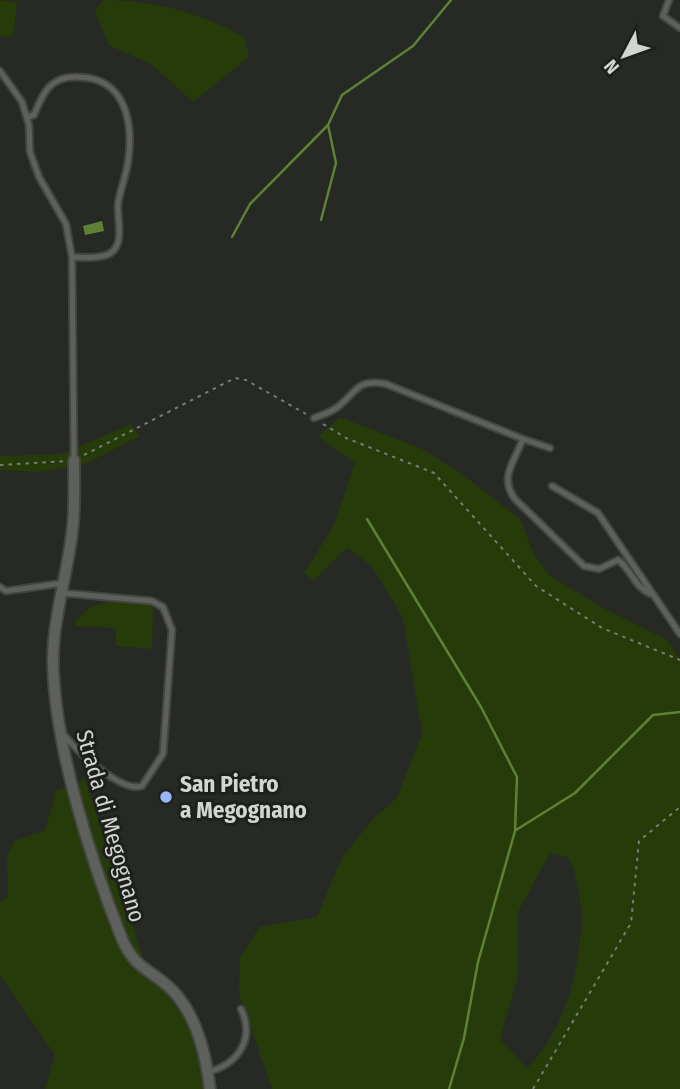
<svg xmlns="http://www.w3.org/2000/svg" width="680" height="1089" viewBox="0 0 680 1089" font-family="'Fira Sans Condensed',sans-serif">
	<rect width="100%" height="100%" fill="#272924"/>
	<path fill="#263b09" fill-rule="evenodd" d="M 0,0 L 17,3 L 13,36 L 0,37 Z
		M 104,0 C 156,0 199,13 245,37 L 249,57 L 193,102 L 151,64 L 108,45 L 95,10 Z
		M 340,417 L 422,449 L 462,474 L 520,519 L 533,552 L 549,575 L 603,608 L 666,639 L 680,658 L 680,1089 L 272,1089 L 239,994 L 240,958 L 259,927 L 317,917 L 342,857 L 373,819 L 397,798 L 422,733 L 403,618 L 372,566 L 347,548 L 313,581 L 304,573 L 333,527 L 355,463 L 318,437 ZM 550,853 L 568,857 C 598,915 573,1025 527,1068 L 500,1039 L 518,976 L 518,912 Z
		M 131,424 L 140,436 L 83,465 L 40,472 L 0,470 L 0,456 L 62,454 Z
		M 110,601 L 153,605 L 152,649 L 116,646 L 116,628 L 76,626 L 75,621 L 90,607 Z
		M 85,779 L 143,958 L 187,1017 L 213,1089 L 45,1089 L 55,1055 L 0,975 L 0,902 L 8,896 L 7,857 L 15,840 L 45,831 L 56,791 Z"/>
	<path fill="#5e8136" d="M 102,221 L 104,231 L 85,235 L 83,226 Z"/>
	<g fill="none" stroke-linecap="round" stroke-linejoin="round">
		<path stroke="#5e8136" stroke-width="2.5" d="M 321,220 L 336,163 L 328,125
			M 232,237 L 250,204 L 328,125 L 342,95 L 413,46 L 451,0
			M 367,519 L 481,707 L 517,777 L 515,831 L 478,962 L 464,1038 L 449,1089
			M 516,830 L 575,793 L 653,715 L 680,712"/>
		<g stroke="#434540" stroke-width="9">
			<path id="service" d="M 669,0 L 663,16 L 680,28
				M 0,71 L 22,102 L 29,125 L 30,152 L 39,177 L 66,224 L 72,257 L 74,460
				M 27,117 L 34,115 C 43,93 50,76 77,77 C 125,77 134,121 128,162 C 126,176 120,190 118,204 C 117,217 124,241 113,251 C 104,260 83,257 72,257
				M 314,418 C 322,415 332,412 339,406 C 358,390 357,379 386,384 L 523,439 C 514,462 499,478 515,499 L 584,566 L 599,569 L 618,560 C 632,570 634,587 651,594
				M 523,439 L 550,448
				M 552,486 L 598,513 L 680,634
				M 0,587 L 6,591 L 64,583
				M 62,593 L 152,601 L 163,607 L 172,630 L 163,754 L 142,786 C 121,793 77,751 64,735
				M 208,1072 C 239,1064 255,1038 241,1009"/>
		</g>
		<g stroke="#434540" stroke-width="14">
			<path id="minor" d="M 74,460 C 74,482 75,503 73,524 C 69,570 53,615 53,661 C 54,745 91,861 122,939 C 135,970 153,970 173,991 C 197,1016 206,1055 210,1089"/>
		</g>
		<path stroke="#797b77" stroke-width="2" stroke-dasharray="3.5 5" stroke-linecap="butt" d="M 323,424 L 346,438 L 434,473 L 536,586 L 602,628 L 680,660
			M 84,455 L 235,378 L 246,380 L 306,414
			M 0,465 L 66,461
			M 533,1089 L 631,923 L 639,841 L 680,807"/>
		<use href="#service" stroke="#5e615b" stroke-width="5"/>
		<use href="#minor" stroke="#5e615b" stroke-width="10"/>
	</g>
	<circle fill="#97b6fd" stroke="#1d201b" stroke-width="2.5" cx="166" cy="797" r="7"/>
	<g text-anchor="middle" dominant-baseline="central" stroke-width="6" stroke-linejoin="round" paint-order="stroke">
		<g font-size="23" font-weight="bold" fill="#d3d5d2" stroke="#1d201b" text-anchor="start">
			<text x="180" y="784">San Pietro<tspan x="180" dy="26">a Megognano</tspan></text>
		</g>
		<g font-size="23" fill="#d3d5d2" stroke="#1d201b">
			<text transform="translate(111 826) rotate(74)">Strada di Megognano</text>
		</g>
	</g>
	<g transform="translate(624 56) rotate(229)" stroke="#1d201b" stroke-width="5" paint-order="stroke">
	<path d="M0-5L12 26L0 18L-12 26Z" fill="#d3d5d2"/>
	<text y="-10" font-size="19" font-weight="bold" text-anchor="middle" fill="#d3d5d2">N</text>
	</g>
</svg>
